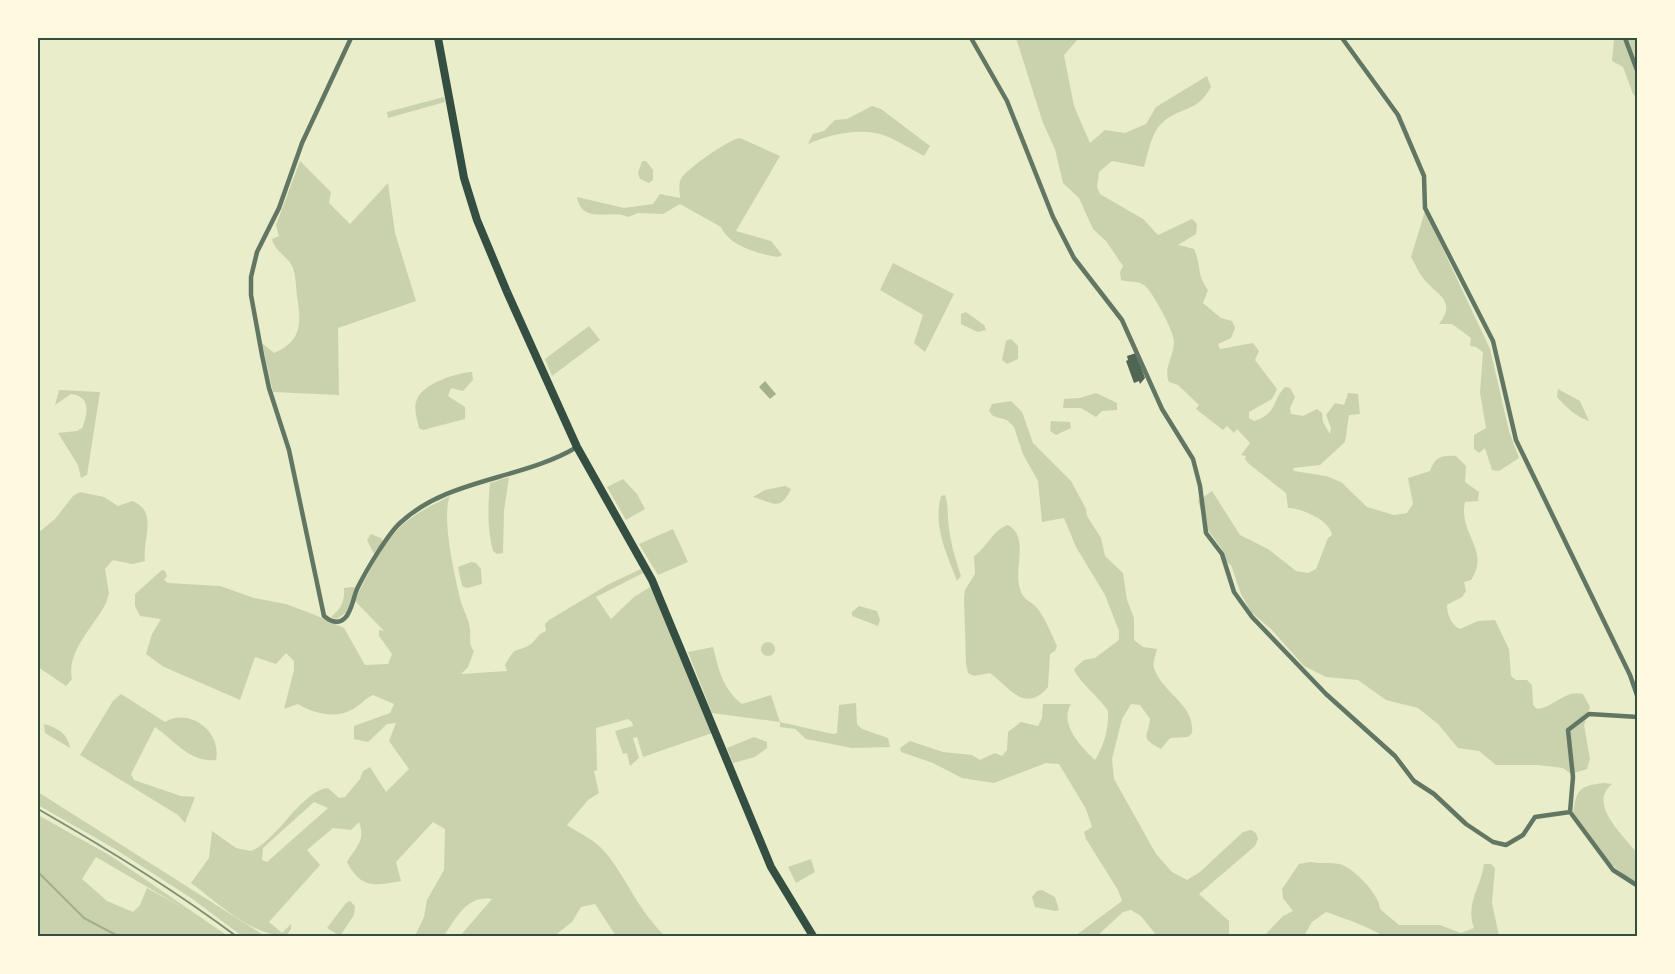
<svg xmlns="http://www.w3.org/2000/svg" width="1675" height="974" viewBox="0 0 1675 974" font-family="'Roboto Condensed',sans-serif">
	<rect width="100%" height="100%" fill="#e9edc9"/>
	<path fill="#cad2ad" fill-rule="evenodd" d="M 1016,38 L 1079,38 L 1064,55 L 1074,106 L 1090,143 L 1105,130 L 1125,133 L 1146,124 L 1156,107 L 1207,76 L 1211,87 C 1196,114 1180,106 1162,123 C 1151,133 1148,154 1144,167 L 1112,161 L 1099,172 L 1097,187 L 1100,194 L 1143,219 L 1158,235 L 1192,219 L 1197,224 L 1196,234 L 1178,245 L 1194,249 C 1202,267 1196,273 1208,290 L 1203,303 L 1221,318 L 1232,321 L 1235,328 L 1231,338 L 1218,344 L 1220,349 L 1253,343 L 1259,351 L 1255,360 L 1277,389 L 1272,399 L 1249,412 L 1249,418 L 1254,421 C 1278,414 1271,401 1285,387 L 1290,388 L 1295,397 L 1290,408 L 1291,414 L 1303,416 L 1317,409 L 1322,413 L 1323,422 L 1330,434 L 1331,428 L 1326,415 L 1335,403 L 1344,405 L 1348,393 L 1358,394 L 1360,414 L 1349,415 L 1345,442 L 1320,465 L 1293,468 L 1294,471 L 1326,476 L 1341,482 L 1367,507 L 1394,515 L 1407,513 L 1413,504 L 1408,478 L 1430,471 C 1435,457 1441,455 1456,456 L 1466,466 L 1465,482 L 1479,492 L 1478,501 L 1465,502 C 1458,534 1491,550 1471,580 L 1464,582 L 1466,591 L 1462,597 L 1447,605 C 1447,614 1451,625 1460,629 L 1478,621 L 1495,620 L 1509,649 L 1511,676 L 1516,680 L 1527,680 L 1532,685 L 1533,705 L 1537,709 C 1554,707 1566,689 1583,694 L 1590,707 L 1584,725 L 1590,759 L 1587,769 L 1571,774 L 1563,768 L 1538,765 L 1496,765 L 1479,751 L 1458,748 L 1438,724 L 1418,708 L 1386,700 L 1358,680 L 1326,677 L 1304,666 L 1271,629 L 1251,612 L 1241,594 L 1231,565 L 1226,562 L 1222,549 L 1207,529 L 1198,501 L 1212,491 L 1240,535 L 1268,549 L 1296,571 L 1308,573 L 1316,569 L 1328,538 L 1332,535 C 1330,520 1301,508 1288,508 L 1286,493 L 1249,464 L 1245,459 L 1246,456 L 1241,455 L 1250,443 L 1237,429 L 1234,433 L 1227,426 L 1223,430 L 1196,409 L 1199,405 L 1178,385 L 1169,382 C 1163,367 1174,357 1174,342 C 1175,333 1151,289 1144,285 C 1137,280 1129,283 1121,280 L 1120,272 L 1123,266 L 1106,241 L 1093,229 L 1079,198 L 1063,183 L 1055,149 L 1043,123 Z
		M 1614,38 L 1637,38 L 1637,65 L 1633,66 L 1637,77 L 1637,98 L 1633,94 L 1623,67 L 1612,61 Z
		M 444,97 L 445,102 L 388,118 L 387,112 Z
		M 872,106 L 881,109 L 930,146 L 924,156 C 912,150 899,141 886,136 C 862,127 831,134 808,144 L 813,134 L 824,131 L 835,120 L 847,119 Z
		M 740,138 L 780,156 L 736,231 L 771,241 L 782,255 L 778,257 C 759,254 729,246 721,227 L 680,204 L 663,214 L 638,213 L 628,217 C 612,208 582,226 577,197 L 624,208 L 653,204 L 660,194 L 680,198 C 680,193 678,184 681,179 C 685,170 729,139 740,138 Z
		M 300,161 L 331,192 L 329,203 L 350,224 L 388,183 L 395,233 L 416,301 L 338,328 L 339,395 L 273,392 L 262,343 L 274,353 C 303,341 301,322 297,296 C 296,287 296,277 293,268 C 289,257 275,252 272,239 L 279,236 L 276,225 Z
		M 642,161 L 646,161 L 653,170 L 653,180 L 649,183 L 640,179 L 638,173 Z
		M 1425,211 L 1490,349 L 1509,431 L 1519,458 L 1499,471 L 1492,470 L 1485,448 L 1479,453 L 1474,449 L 1474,435 L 1486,428 L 1480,393 L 1483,352 L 1476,347 L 1470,346 L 1471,338 L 1452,324 L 1439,324 C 1458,300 1435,294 1423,278 C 1418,272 1415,263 1411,257 Z
		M 893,263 L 954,294 L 925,352 L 914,343 L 923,315 L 880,290 Z
		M 966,312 L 984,325 L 986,330 L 978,332 L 961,324 L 961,314 Z
		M 589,326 L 600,340 L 552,376 L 545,359 Z
		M 1011,339 L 1018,346 L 1018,359 L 1007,364 L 1002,360 L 1006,341 Z
		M 472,372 L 473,380 L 463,391 L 451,388 L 448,396 L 465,407 L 465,419 L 423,430 L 419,428 C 417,419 413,408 417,399 C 424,383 456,373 472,372 Z
		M 1558,389 L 1580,401 L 1589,421 C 1575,416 1567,408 1557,397 Z
		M 59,390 L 100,392 L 87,475 L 81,478 L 78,465 L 58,433 L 77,431 L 82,428 C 88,414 91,396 71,394 L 55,405 Z
		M 1096,393 L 1117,403 L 1117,410 L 1102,411 L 1096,417 L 1081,408 L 1063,408 L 1064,399 L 1080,398 Z
		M 1011,401 L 1022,412 L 1033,443 L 1071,481 L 1086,509 L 1087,516 L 1101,538 L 1105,556 L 1123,573 L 1127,600 L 1134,618 L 1134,640 L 1143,647 L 1157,649 C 1156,655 1152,662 1154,668 C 1162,693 1195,704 1192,733 L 1188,737 L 1170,738 L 1161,749 C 1139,737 1148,738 1150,719 L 1140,705 L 1131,704 L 1122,719 L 1112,759 L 1114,779 L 1156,854 L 1172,872 L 1187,880 L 1200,872 L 1243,832 L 1251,830 L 1256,833 L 1258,839 L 1255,846 L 1199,894 L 1229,921 L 1229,936 L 1157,936 L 1141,916 L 1131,910 L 1123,912 L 1097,936 L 1075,936 L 1122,901 L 1118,890 L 1086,839 L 1084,832 L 1092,827 L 1086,809 L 1059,764 L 1046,763 L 994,783 L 962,778 L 933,763 L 901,752 L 900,748 L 910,741 L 943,752 L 972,755 L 980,760 L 995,753 L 1002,756 L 1007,750 L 1008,732 L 1021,722 L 1038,726 L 1042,718 L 1043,704 L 1071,704 C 1059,724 1080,746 1095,760 C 1104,746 1109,728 1108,711 C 1101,699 1076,679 1074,669 L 1084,660 L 1095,658 L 1119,640 L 1119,631 L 1105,595 L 1076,547 L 1064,518 L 1042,522 L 1038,481 L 1023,454 L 1014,427 L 1007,420 L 993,416 L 989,411 L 992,404 Z
		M 1051,421 L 1070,422 L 1071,428 L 1056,435 L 1050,431 Z
		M 509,477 L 504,511 L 503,553 L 497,554 L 493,551 C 487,529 488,505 490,483 Z
		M 623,479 L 637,494 L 645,509 L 626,520 L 607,487 Z
		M 785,486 L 791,489 C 779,514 771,501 753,497 L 765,490 Z
		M 80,492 L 104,497 L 118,506 L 132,501 C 159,511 142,539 145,561 L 132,564 L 113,560 L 105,569 L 109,593 L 106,603 C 94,627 66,651 72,679 L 66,686 L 38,667 L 38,533 L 55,519 L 73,496 Z
		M 945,495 C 949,507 947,516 949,528 C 951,545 956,561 961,576 L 957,581 C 946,552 933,527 941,496 Z
		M 450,496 C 441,517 455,578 461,602 C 464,611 469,620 470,629 C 471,638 468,643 474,651 L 468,667 L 461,674 L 507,671 L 505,665 C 517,643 516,654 531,644 C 537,639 538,634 546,631 L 545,624 L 549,620 L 609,584 L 641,569 L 643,573 L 596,597 L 611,619 L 634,597 L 650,587 L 656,598 L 712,733 L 643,757 L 637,737 L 633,738 L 639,758 L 630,766 L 627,753 L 623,754 L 615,731 L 633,726 L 632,722 L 628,719 L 596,728 L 597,770 L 594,771 L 599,793 L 588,800 L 567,825 C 580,834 594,839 605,852 C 628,880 637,909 665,936 L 616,936 L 595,904 L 581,907 L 572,922 L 554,936 L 460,936 L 492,899 C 467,895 456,918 444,936 L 415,936 L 424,917 L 427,900 L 444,870 L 445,829 L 433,822 L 396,862 L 401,881 C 375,886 361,889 347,862 C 356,846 366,841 359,822 L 351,830 L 333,828 L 307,850 L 320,865 L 269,922 L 282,933 L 291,924 L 291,929 L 286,936 C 252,936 218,903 191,883 L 209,858 L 212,831 L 236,848 L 251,851 C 277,841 302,790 328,788 L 339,798 L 345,797 L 360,779 L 363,771 L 370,767 L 386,792 L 409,769 L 389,741 L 396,723 L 387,724 L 368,742 L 354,739 L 354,726 L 390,713 L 394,704 L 373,695 C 365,699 361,704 353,709 C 337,719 314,714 298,704 L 284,709 L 294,670 L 294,661 L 286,653 L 276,664 L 255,657 L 240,700 L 238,699 L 164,667 L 146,654 L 152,634 L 161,619 L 140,616 L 135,606 L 135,594 L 162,570 L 165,571 L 167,576 L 164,580 L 168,583 L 220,586 L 254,598 L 286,604 L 315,615 L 344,628 L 365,665 L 388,664 L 392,654 L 379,636 L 379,630 L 384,631 L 355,601 C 365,578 386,537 406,522 C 419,511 435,504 450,496 ZM 314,802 L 328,808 L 267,862 L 262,860 L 263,848 Z
		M 1008,525 C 1030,537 1013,569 1020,589 C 1023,600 1028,599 1035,606 C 1043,613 1052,635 1057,646 L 1055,651 L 1050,654 L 1048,687 C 1025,714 1010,688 990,673 L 974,676 L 968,673 L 966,664 L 964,598 L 965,590 L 975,574 L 974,556 C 988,547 992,530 1008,525 Z
		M 673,529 L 688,562 L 658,575 L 639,544 Z
		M 371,534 L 381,538 L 384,544 L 376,558 L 367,540 Z
		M 471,562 L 476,563 L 481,569 L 482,584 L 467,588 L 462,586 L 458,567 Z
		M 352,587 L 356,588 L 347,612 L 337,619 L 331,617 C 341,609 345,601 344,588 Z
		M 859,606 L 877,611 L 880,620 L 878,626 L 852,616 L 852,612 Z
		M761 649a7 7 0 1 1 14 0a7 7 0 1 1-14 0Z
		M 713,647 C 719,670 722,688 742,704 L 771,695 L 780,722 L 833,734 L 837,733 L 839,705 L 856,703 L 857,724 L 862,729 L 888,738 L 890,747 L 852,748 L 806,739 L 795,729 L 780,727 L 780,722 L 712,713 L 688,652 Z
		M 121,694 L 165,722 C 190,707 222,732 216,760 C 190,763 174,740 155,727 L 131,774 L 134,780 L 181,796 L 195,797 L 185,823 L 178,815 L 80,755 L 113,701 Z
		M 44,724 C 58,728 68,734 70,748 L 45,733 Z
		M 754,737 L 767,742 L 767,748 L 755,757 L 733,763 L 727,748 Z
		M 1604,783 L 1612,784 C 1587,804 1624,836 1637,853 L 1637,885 L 1606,860 L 1573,813 C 1577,789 1579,786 1604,783 Z
		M 38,792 L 265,936 L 242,936 L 191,898 L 115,849 L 38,805 Z
		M 38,815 L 111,856 L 228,936 L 38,936 ZM 96,857 L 185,909 L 147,888 L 140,905 L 133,912 L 107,901 L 82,879 Z
		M 811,859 L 815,872 L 796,883 L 788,867 Z
		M 1310,862 C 1320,864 1330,862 1339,864 C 1353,867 1380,895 1380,909 L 1399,925 L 1440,925 L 1461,933 L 1474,928 C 1465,903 1481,888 1484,864 L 1491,864 L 1495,868 L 1492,903 L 1499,936 L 1383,936 C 1365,925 1346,919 1326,912 L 1312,922 L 1304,936 L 1264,936 L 1283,916 L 1293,911 L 1283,898 L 1282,889 L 1299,864 Z
		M 1042,890 L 1055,897 L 1059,910 L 1055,911 L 1035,907 L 1032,897 L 1037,891 Z
		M 350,901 L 355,906 L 354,915 L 340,936 L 327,928 L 346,903 Z"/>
	<path fill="#a3b18a" d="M 765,381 L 776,394 L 770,399 L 759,387 Z"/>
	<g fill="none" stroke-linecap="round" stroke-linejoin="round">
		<path stroke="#a3b18a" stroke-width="2" d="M 38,872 L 84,918 L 118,936"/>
	</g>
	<path fill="#4f6655" d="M 1136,353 L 1145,378 L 1140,384 L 1139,381 L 1134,383 L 1126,361 L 1128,360 L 1127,356 Z"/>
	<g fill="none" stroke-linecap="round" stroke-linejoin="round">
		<path stroke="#617663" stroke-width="4.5" d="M 351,38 L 302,143 L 279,208 L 257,252 L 251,277 L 251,295 L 262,355 L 269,388 L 289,450 L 324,616 C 330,621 338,625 345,618 C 353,610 353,595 359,585 C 367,569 388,534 400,523 C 448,478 522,480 577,447
			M 971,38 L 1007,101 L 1053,217 L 1074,258 L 1122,320 L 1162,409 L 1193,459 L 1200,486 L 1206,533 L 1222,554 L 1234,592 L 1252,617 L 1326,694 L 1395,756 L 1414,781 L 1434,794 L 1466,824 L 1493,842 L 1506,845 L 1523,835 L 1535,817 L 1570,812
			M 1342,38 L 1398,115 L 1424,176 L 1425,208 L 1493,341 L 1516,440 L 1630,675 L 1638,698
			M 1625,38 L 1638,73
			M 1570,812 L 1573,777 L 1568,730 L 1589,714 L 1638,717
			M 1570,812 L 1613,870 L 1638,886"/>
		<path stroke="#344e41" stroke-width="8" d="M 438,38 L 464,178 L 477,220 L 507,292 L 577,447 L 652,580 L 771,867 L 813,936"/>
		<path stroke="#7c8e77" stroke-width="2" d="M 38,809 C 106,848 173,889 236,936"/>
	</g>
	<rect width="1675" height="974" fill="none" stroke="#fefae0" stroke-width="78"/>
	<rect x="39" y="39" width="1597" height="896" fill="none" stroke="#344e41" stroke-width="2"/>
</svg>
